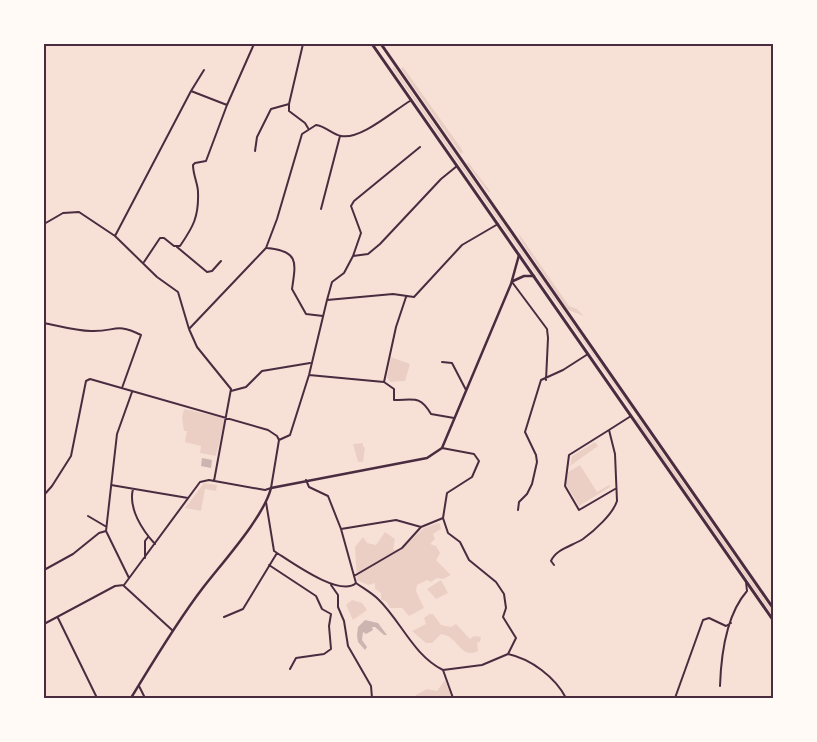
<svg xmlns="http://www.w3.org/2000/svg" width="817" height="742" viewBox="0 0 817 742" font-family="Overpass,sans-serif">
	<rect width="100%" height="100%" fill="#f7e1d7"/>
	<path fill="#ebcfc5" d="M 394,67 L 632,409 L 632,411 L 392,68 Z
		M 403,67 L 461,148 L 463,152 L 461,154 L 401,69 Z
		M 468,162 L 490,191 L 489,193 L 467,164 Z
		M 519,234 L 569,306 L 577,309 L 584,316 L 568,310 L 520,239 Z
		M 391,357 L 410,364 L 405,381 L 390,382 L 387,377 Z
		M 184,409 L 225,418 L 216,456 L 200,453 L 201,446 L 185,442 L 187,431 L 184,431 L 182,418 Z
		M 638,418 L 773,612 L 773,616 L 636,420 Z
		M 595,442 L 598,446 L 570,466 L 572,456 Z
		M 363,443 L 363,447 L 365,447 L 363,462 L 358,462 L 353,444 Z
		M 580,465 L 597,492 L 609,485 L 610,487 L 579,506 L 566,484 L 568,472 Z
		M 204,483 L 217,485 L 216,491 L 205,489 L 201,511 L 185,508 Z
		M 438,523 L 440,524 L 441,529 L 433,534 L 435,539 L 430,544 L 436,546 L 440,553 L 436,560 L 451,575 L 443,579 L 437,578 L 431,582 L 427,580 L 417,585 L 416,591 L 424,608 L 409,616 L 402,608 L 390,608 L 386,601 L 381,600 L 381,593 L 375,589 L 375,583 L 368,585 L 357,580 L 355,547 L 363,537 L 367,543 L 376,545 L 385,532 L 395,539 L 393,550 L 401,549 L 424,528 Z
		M 441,580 L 448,593 L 436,599 L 427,589 Z
		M 352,600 L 362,603 L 367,610 L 353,620 L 346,605 Z
		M 429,614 L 433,614 L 441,625 L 451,627 L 456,624 L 470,639 L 474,636 L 481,637 L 480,642 L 477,642 L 478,651 C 463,659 459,642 448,636 C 446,635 443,635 441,634 L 432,643 L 426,643 L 412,631 L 426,624 L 424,618 Z
		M 445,680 L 452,698 L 414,698 L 416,695 L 427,689 L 437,691 Z"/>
	<path fill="#ccb4b1" d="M 202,458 L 212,460 L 211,468 L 201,466 Z
		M 365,620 L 378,623 L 387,635 L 384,635 L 375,627 L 372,627 L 373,630 L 366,634 L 363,632 L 362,640 L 367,647 L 365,650 L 358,642 L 357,635 L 358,627 Z"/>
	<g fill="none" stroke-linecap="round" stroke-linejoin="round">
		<path stroke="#4a2c40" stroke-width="2" d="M 191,91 L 204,70
			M 289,104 L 289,111 L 305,123 L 308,128
			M 255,151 L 257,137 L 271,109 L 289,104 L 303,44
			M 321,209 L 340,136
			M 44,224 L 63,213 L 79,212 L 115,236 L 157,277 L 178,292 L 189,329 L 197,347 L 231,389 L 214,481
			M 115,236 L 191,91 L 227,105
			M 177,247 L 207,272 L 212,271 L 221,261
			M 267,248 C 299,251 296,262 292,289 L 306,314 L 323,316
			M 353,256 L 361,233 L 351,206 L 354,201 L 420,147
			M 144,262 L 160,238 L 164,238 L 174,246 L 180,246 C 193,227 199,217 198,192 C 198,184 193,175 193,165 L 195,163 L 206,161 L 227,105 L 254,44
			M 512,282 L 547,329 L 548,338 L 546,380
			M 327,300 L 332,282 L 344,273 L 353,256 L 368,254 L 380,244 L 441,179 L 457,166
			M 44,323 C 59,326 76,331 91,331 C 116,332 115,322 141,335 L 122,388
			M 189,329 L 266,248 L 277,219 L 302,134 L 316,125 C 325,126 332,134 341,136 C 361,140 393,111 410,101
			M 442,362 L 452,363 L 466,390
			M 309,375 L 384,382 L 394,389 L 394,400 C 414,400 420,395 431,414 L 454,418
			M 384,382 L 396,327 L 406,297
			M 231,391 L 246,387 L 262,371 L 310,363
			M 609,430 L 569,455 L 565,486 L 579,510 L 615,489
			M 279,440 L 290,435 L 309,375 L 327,300 L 393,294 L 414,297 L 462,245 L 498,224
			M 306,480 L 309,487 L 328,496 L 341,529 L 356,583
			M 111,485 L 188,498
			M 133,489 C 128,508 142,530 155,544
			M 44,495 L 52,486 L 71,456 L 86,381 L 90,379 L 268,430 L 277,436 L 279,440
			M 266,502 L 274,551 C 290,561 340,598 356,583
			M 518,510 L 519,502 L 527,494 L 532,484 L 537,462 L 536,455 L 525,432 L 541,380 L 563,370 L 588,354
			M 88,516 L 105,526
			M 341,529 L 396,520 L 421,527 L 443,518 L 447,493 L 472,477 L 479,461 L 474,454 L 442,448
			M 106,531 L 117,434 L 132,392
			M 106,531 L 129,578
			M 145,558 L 145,541 L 148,537
			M 269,565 L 316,596 L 322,609 L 331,614 L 329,626 L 331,649 L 324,654 L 296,658 L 290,669
			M 554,565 L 551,561 C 556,549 572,546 583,539 C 594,531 613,514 617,501 L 615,454 L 609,430 L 631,416
			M 44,570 L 73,554 L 99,533 L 106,531
			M 354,576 L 402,548 L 421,527
			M 356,583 C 363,588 372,593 378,599 C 401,621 413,655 443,670
			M 331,585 L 338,595 L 338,607 L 344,621 L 348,646 L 371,686 L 372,698
			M 124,586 L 172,630
			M 224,617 L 243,609 L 277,553
			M 58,618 L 97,698
			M 44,624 L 115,586 L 124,585 L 200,482 L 209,480 L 265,490 L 271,488 L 279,440
			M 508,654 C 531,659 555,677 566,698
			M 443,670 L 482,665 L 508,654 L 516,638 L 503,617 L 506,608 L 504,594 L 496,582 L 469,560 L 460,542 L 448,533 L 443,518
			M 443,670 L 453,698
			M 139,686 L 145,698
			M 720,686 C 721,656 726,615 747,591 L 746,582
			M 675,698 L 703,620 L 709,618 L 726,626 L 731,623"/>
		<path stroke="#4a2c40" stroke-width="2.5" d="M 513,281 L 524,276 L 534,276
			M 131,698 C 153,662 176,623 202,589 C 221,564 264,517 271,488 L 427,458 L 442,448 L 511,284 L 519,255"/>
		<path stroke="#4a2c40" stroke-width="3" d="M 372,44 L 773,620
			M 381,44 L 773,608"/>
	</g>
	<rect width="817" height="742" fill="none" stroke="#fffaf5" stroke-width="90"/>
	<rect x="45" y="45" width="727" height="652" fill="none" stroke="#4a2c40" stroke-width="2"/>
</svg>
